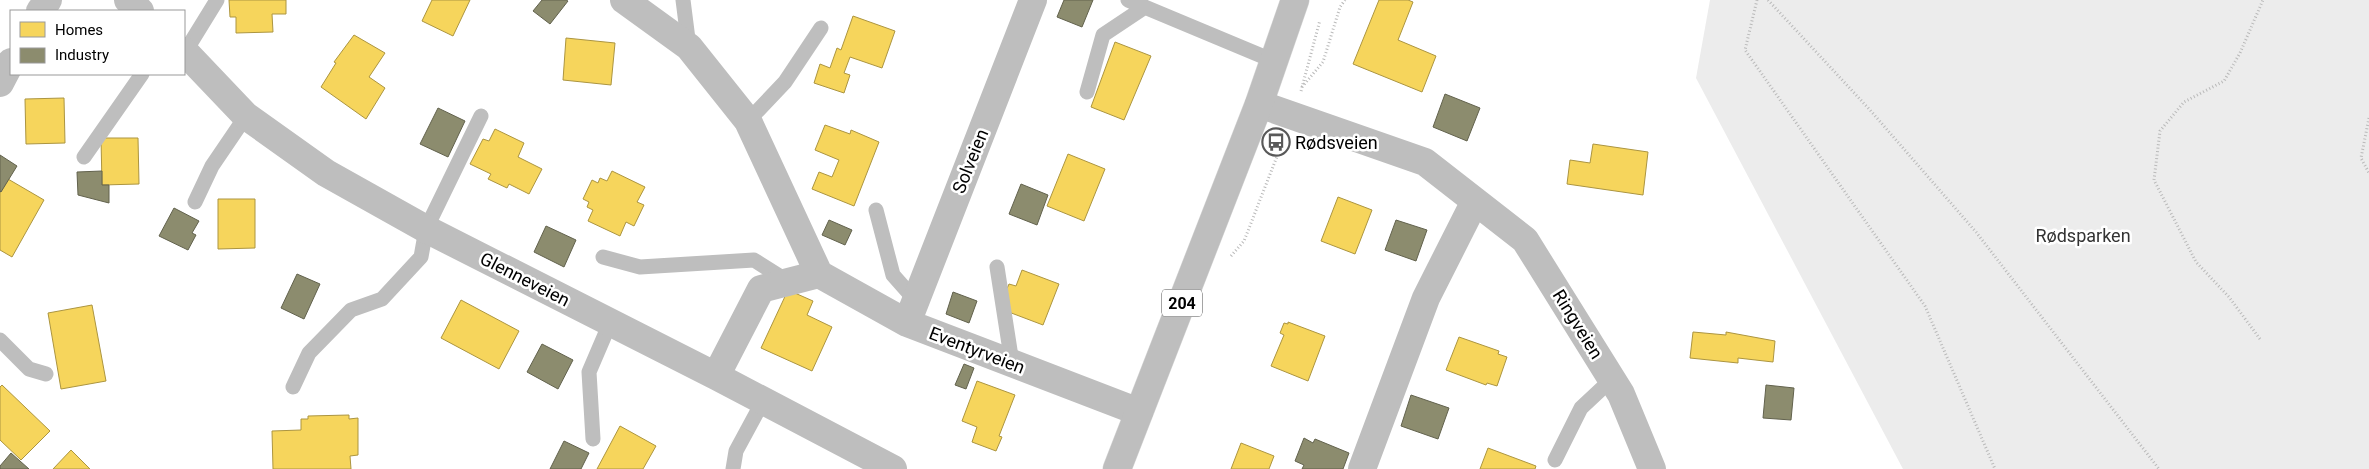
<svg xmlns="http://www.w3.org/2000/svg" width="2369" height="469" viewBox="0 0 2369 469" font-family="Roboto,sans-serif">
	<rect width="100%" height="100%" fill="#fff"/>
	<path fill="#ececec" d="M 1710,0 L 2369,0 L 2369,469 L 1903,469 L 1696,78 Z"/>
	<path fill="#f6d55c" stroke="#ac9540" d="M 229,0 L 286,0 L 286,14 L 272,14 L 273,32 L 236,33 L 236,17 L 230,17 Z
		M 432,0 L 470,0 L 453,36 L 422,21 Z
		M 1379,0 L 1408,0 L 1413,2 L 1398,40 L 1436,56 L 1422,92 L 1353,64 Z
		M 853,16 L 895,31 L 882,68 L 850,57 L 844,73 L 850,75 L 844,93 L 814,83 L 820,64 L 830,68 L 837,48 L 841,50 Z
		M 354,35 L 385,53 L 369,77 L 385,88 L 366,119 L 321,87 L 336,63 L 334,62 Z
		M 566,38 L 615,43 L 611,85 L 563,80 Z
		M 1115,42 L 1151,56 L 1124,120 L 1091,107 Z
		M 64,98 L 65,143 L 26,144 L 25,99 Z
		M 825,125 L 850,134 L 851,130 L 879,142 L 854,206 L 812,189 L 819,172 L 832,177 L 839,160 L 815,150 Z
		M 495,129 L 524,143 L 518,157 L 542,169 L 529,194 L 509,184 L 507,188 L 488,179 L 491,174 L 470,164 L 483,139 L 489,141 Z
		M 101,138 L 138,138 L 139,184 L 102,185 Z
		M 1593,144 L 1648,152 L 1643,195 L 1567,184 L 1570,160 L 1590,163 Z
		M 1068,154 L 1105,169 L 1084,221 L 1047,206 Z
		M 612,171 L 645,187 L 637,202 L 644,205 L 634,226 L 626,222 L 620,236 L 588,221 L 593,210 L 587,207 L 589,202 L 583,199 L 592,180 L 598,183 L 600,178 L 607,181 Z
		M 8,179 L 44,200 L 12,257 L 0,250 L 0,193 Z
		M 1338,197 L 1372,210 L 1355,254 L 1321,241 Z
		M 218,199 L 255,199 L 255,248 L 218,249 Z
		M 1022,270 L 1059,284 L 1043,325 L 1006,311 L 1002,300 L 1009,284 L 1016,286 Z
		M 788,290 L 813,301 L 807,315 L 832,327 L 812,371 L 761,348 Z
		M 461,300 L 519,331 L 499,369 L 441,338 Z
		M 92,305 L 106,381 L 61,389 L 48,313 Z
		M 1288,322 L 1325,336 L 1308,381 L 1271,366 L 1284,335 L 1280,333 L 1284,323 L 1288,324 Z
		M 1693,332 L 1726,335 L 1726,332 L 1775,341 L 1773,362 L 1738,358 L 1738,363 L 1690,358 Z
		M 1459,337 L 1499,351 L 1498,354 L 1507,357 L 1497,386 L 1487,383 L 1486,385 L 1446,370 Z
		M 977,381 L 1015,395 L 999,436 L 1002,437 L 996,451 L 972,442 L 977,427 L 962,421 Z
		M 2,385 L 50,431 L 21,460 L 0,440 L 0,387 Z
		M 349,415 L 349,419 L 358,418 L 358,455 L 350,456 L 351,469 L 273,469 L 272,431 L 301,430 L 301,419 L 308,419 L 308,416 Z
		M 620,426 L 656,446 L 643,469 L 597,469 Z
		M 1241,443 L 1274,456 L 1269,469 L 1231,469 Z
		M 1488,448 L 1536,466 L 1535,469 L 1480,469 Z
		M 71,450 L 90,469 L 53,469 Z"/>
	<path fill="#8c8c6e" stroke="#62624d" d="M 542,0 L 566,0 L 568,1 L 550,24 L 533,11 Z
		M 1064,0 L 1093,0 L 1082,27 L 1057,17 Z
		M 1445,94 L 1480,108 L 1467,141 L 1433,127 Z
		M 438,108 L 465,121 L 448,157 L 420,144 Z
		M 0,155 L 17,166 L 1,192 L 0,191 Z
		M 102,171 L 102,185 L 109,185 L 109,203 L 78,195 L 77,172 Z
		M 1021,184 L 1048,195 L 1037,225 L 1009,214 Z
		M 174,208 L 199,221 L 192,233 L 196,235 L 188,250 L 159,236 Z
		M 829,220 L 852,230 L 845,245 L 822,235 Z
		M 1396,220 L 1427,230 L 1416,261 L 1385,250 Z
		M 546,226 L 576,240 L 564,267 L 534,252 Z
		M 297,274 L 320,284 L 304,319 L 281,308 Z
		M 953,292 L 977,301 L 969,323 L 946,314 Z
		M 542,344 L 573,360 L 558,389 L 527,372 Z
		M 964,364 L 974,368 L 966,389 L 955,385 Z
		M 1766,385 L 1794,388 L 1791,420 L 1763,418 Z
		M 1411,395 L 1449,408 L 1438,439 L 1401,426 Z
		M 1304,438 L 1313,443 L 1315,439 L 1349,453 L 1343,469 L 1302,469 L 1304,465 L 1295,461 Z
		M 564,441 L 589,453 L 581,469 L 550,469 Z
		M 11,453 L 29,469 L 0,469 L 0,466 Z"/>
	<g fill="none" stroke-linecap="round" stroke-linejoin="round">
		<g stroke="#dbdbdb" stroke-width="29">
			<path id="highway" d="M 1117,469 L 1259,104 L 1295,0"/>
		</g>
		<path stroke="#b9b9b9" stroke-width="3" stroke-dasharray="1 2.5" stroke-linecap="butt" d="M 1757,0 L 1745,50 L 1925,306 L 1995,469
			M 1768,0 L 1870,110 L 1976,232 L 2159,469
			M 1302,87 L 1323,62 L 1340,7 L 1345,0
			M 1301,91 L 1320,20
			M 2369,118 L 2361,158 L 2369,173
			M 1231,256 L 1244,241 L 1283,141
			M 2260,339 L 2229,297 L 2196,262 L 2154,180 L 2160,131 L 2184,102 L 2224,81 L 2240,53 L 2263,0"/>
		<path stroke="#bebebe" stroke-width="15" d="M 683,0 L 689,47
			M 1128,0 L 1274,61
			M 185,52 L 217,0
			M 1087,92 L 1103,35 L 1145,7
			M 748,121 L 785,82 L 821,28
			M 84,157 L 142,74
			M 195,202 L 212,166 L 246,116
			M 876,210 L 893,275 L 916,301
			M 603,257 L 640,267 L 754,260 L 789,282
			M 997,267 L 1012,363
			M 0,340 L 29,369 L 46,374
			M 293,387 L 309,353 L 351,310 L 382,299 L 421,257 L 426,229 L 481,116
			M 593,439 L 589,372 L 610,323
			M 1555,460 L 1581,408 L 1612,379
			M 733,469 L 736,451 L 763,401"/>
		<path stroke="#bebebe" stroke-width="28" d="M 128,0 L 140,11
			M 624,0 L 689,47 L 748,121 L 819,274 L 907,323 L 1139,412
			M 40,11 L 48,0
			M 184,51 L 246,116 L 326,173 L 426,229 L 716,376 L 893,469
			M 0,83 L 11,62
			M 1259,104 L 1425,162 L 1525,240 L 1621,394 L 1652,469
			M 907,323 L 1033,0
			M 716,376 L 761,289 L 819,274
			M 1362,469 L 1426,298 L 1475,201"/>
		<use href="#highway" stroke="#bebebe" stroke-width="28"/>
	</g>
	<defs>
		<g id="bus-ring" transform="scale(1.4375)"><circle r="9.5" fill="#fff" stroke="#595959" stroke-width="1.5"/><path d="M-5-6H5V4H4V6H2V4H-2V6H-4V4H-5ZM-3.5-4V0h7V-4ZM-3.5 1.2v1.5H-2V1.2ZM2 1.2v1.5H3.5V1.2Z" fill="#595959"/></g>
	</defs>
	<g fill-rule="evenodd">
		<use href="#bus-ring" x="1276" y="142"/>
	</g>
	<g text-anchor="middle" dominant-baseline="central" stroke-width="5" stroke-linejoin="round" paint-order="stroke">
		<rect fill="#fff" stroke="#4c4c4c" stroke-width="1" x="1162" y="289.5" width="40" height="27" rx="4"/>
		<g font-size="16" font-weight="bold" fill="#000">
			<text x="1182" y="303">204</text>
		</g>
		<g font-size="18" fill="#000" stroke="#fff" text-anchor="start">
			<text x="1295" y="142">Rødsveien</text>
		</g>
		<g font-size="18" fill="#000" stroke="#fff">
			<text transform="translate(970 161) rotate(-68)">Solveien</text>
			<text transform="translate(525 279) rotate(27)">Glenneveien</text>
			<text transform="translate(1578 324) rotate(58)">Ringveien</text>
			<text transform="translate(977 350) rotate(21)">Eventyrveien</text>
		</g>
		<g font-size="18" fill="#333" stroke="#fff">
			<text x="2083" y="235">Rødsparken</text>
		</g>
	</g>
	<rect x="10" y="10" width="175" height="65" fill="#ffffff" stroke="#999999"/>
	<rect x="20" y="22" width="25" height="15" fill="#f6d55c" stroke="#999999"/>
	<text x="55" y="35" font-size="15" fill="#000000">Homes</text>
	<rect x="20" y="48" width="25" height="15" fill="#8c8c6e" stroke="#999999"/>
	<text x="55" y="60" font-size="15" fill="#000000">Industry</text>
</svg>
